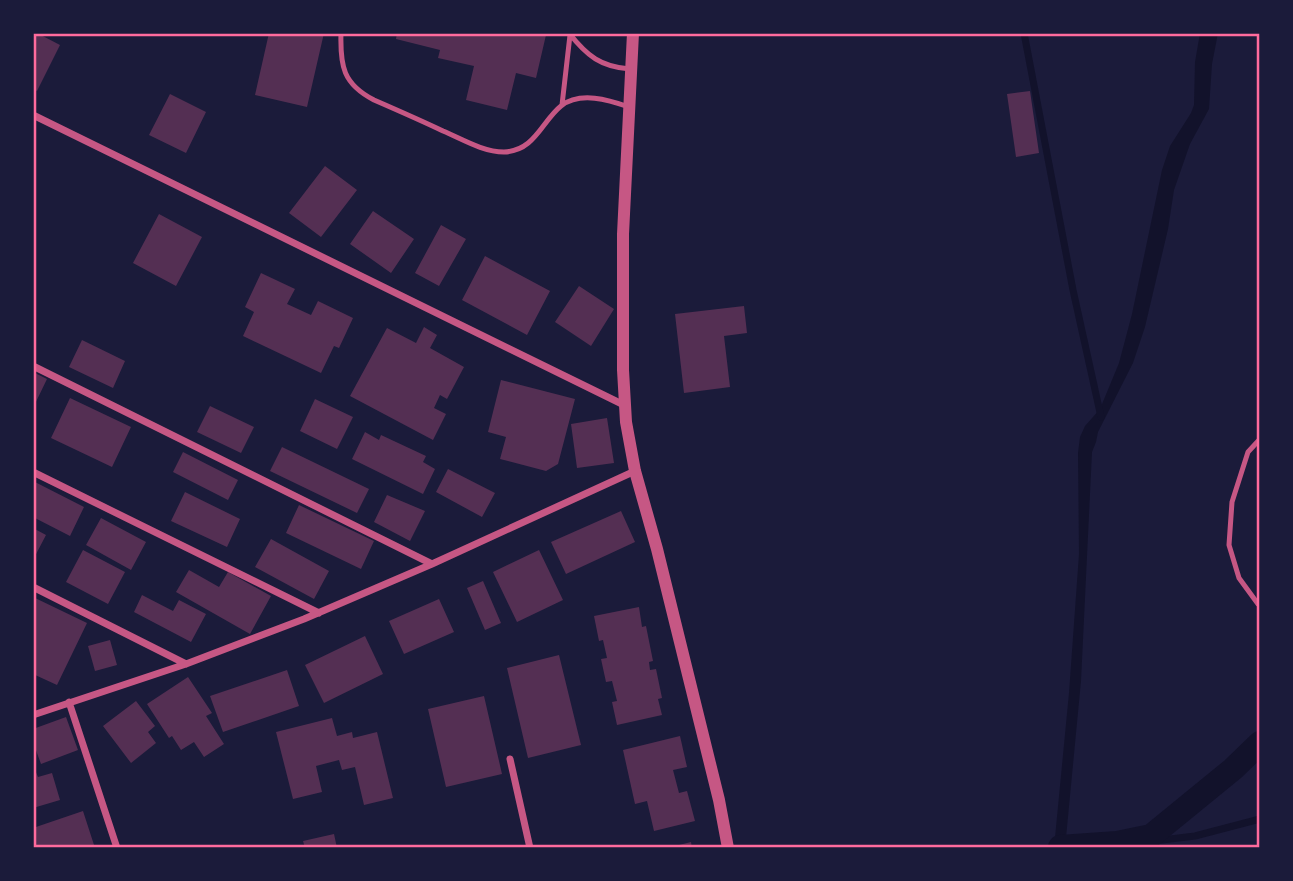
<svg xmlns="http://www.w3.org/2000/svg" width="1293" height="881" viewBox="0 0 1293 881" font-family="'PT Sans',sans-serif">
	<rect width="100%" height="100%" fill="#1b1b3a"/>
	<path fill="#12122b" d="M 1200,33 L 1218,33 L 1212,64 L 1209,109 L 1190,144 L 1174,190 L 1168,229 L 1145,327 L 1133,363 L 1098,432 L 1096,442 L 1092,452 L 1081,681 L 1065,848 L 1054,848 L 1069,693 L 1079,554 L 1078,453 L 1080,437 L 1085,426 L 1100,409 L 1119,363 L 1132,314 L 1162,170 L 1170,146 L 1191,113 L 1194,105 L 1195,62 Z"/>
	<g fill="none" stroke-linecap="round" stroke-linejoin="round">
		<path stroke="#12122b" stroke-width="7" d="M 1024,33 L 1073,290 L 1101,417
			M 1151,836 L 1162,840 L 1195,836 L 1260,819"/>
		<path stroke="#12122b" stroke-width="24" d="M 1060,847 L 1117,843 L 1151,836 L 1233,769 L 1260,743"/>
	</g>
	<path fill="#542f53" d="M 33,33 L 37,33 L 60,45 L 37,91 L 33,89 Z
		M 269,33 L 324,33 L 307,107 L 255,95 Z
		M 397,33 L 537,33 L 546,35 L 536,78 L 516,73 L 507,110 L 466,100 L 474,66 L 438,58 L 440,50 L 396,39 Z
		M 1030,91 L 1039,153 L 1016,157 L 1007,94 Z
		M 170,94 L 206,112 L 186,153 L 149,135 Z
		M 325,166 L 357,190 L 321,237 L 289,213 Z
		M 373,211 L 414,239 L 391,273 L 350,244 Z
		M 159,214 L 202,237 L 176,286 L 133,263 Z
		M 441,225 L 466,239 L 439,286 L 415,273 Z
		M 485,256 L 550,291 L 527,335 L 462,300 Z
		M 261,273 L 295,289 L 287,304 L 311,315 L 318,301 L 353,318 L 339,348 L 334,346 L 321,373 L 243,336 L 254,312 L 245,307 Z
		M 579,286 L 614,309 L 591,346 L 555,322 Z
		M 744,306 L 747,333 L 724,336 L 730,387 L 684,393 L 675,314 Z
		M 424,327 L 437,335 L 430,348 L 464,367 L 447,399 L 440,395 L 434,408 L 446,414 L 433,440 L 350,396 L 387,328 L 416,343 Z
		M 82,340 L 125,361 L 113,388 L 69,367 Z
		M 33,372 L 47,379 L 33,408 Z
		M 501,380 L 575,399 L 558,464 L 546,471 L 500,459 L 506,437 L 488,432 Z
		M 70,398 L 131,427 L 112,467 L 51,438 Z
		M 315,399 L 353,417 L 337,449 L 300,431 Z
		M 210,406 L 254,427 L 241,453 L 197,432 Z
		M 607,418 L 614,463 L 577,468 L 571,424 Z
		M 365,432 L 379,440 L 381,435 L 426,456 L 423,462 L 435,469 L 423,494 L 352,459 Z
		M 282,447 L 369,489 L 357,513 L 270,471 Z
		M 183,452 L 238,480 L 228,500 L 173,472 Z
		M 448,469 L 495,493 L 482,517 L 436,492 Z
		M 33,481 L 84,507 L 70,536 L 33,517 Z
		M 185,492 L 240,519 L 227,547 L 171,521 Z
		M 387,495 L 425,511 L 410,541 L 374,522 Z
		M 299,505 L 374,541 L 361,569 L 286,533 Z
		M 621,511 L 635,542 L 566,574 L 551,542 Z
		M 101,518 L 146,542 L 131,570 L 86,545 Z
		M 33,528 L 46,535 L 33,560 Z
		M 271,539 L 329,571 L 314,599 L 255,567 Z
		M 83,550 L 125,572 L 108,604 L 66,582 Z
		M 539,550 L 563,600 L 517,622 L 493,572 Z
		M 189,570 L 219,587 L 228,572 L 271,596 L 250,634 L 176,592 Z
		M 483,581 L 501,623 L 485,630 L 467,588 Z
		M 142,595 L 173,611 L 179,600 L 206,614 L 191,642 L 134,612 Z
		M 33,597 L 87,623 L 57,685 L 33,674 Z
		M 439,599 L 454,632 L 404,654 L 389,621 Z
		M 639,607 L 642,627 L 646,626 L 653,661 L 649,662 L 650,670 L 656,669 L 662,698 L 658,699 L 662,715 L 617,725 L 612,702 L 617,701 L 612,681 L 606,682 L 601,659 L 607,658 L 603,640 L 599,641 L 594,616 Z
		M 365,636 L 383,674 L 324,703 L 305,665 Z
		M 110,640 L 117,665 L 95,671 L 88,646 Z
		M 559,655 L 581,745 L 528,758 L 507,668 Z
		M 287,670 L 299,706 L 223,732 L 210,696 Z
		M 188,677 L 212,713 L 206,716 L 224,744 L 204,757 L 194,742 L 181,750 L 172,736 L 169,738 L 147,704 Z
		M 484,696 L 502,774 L 446,787 L 428,709 Z
		M 136,701 L 155,726 L 148,732 L 156,743 L 131,763 L 103,726 Z
		M 66,717 L 78,750 L 41,764 L 33,742 L 33,729 Z
		M 332,718 L 337,736 L 352,732 L 353,738 L 377,732 L 393,798 L 364,805 L 355,767 L 342,770 L 339,760 L 316,766 L 322,792 L 293,799 L 276,732 Z
		M 680,736 L 687,767 L 673,770 L 679,793 L 687,791 L 695,821 L 654,831 L 647,801 L 635,804 L 623,750 Z
		M 33,765 L 38,777 L 52,773 L 60,800 L 33,808 Z
		M 83,811 L 95,848 L 33,848 L 33,828 Z
		M 334,834 L 337,848 L 305,848 L 303,841 Z
		M 691,842 L 692,848 L 671,848 L 671,847 Z"/>
	<g fill="none" stroke-linecap="round" stroke-linejoin="round">
		<path stroke="#c65784" stroke-width="5" d="M 341,33 C 340,66 343,84 374,100 C 397,110 420,120 443,131 C 462,139 483,152 504,152 C 535,151 542,121 561,106 C 580,91 609,100 629,107
			M 569,33 C 587,56 601,67 630,69
			M 562,105 L 570,35
			M 1260,439 L 1248,452 L 1232,502 L 1229,545 L 1239,578 L 1258,604 L 1260,605"/>
		<path stroke="#c65784" stroke-width="7" d="M 33,115 L 624,405
			M 33,366 L 432,564
			M 33,472 L 319,613
			M 33,587 L 186,664
			M 69,702 L 117,848
			M 33,715 L 186,664 L 304,619 L 432,564 L 635,471
			M 510,759 L 530,848"/>
		<path stroke="#c65784" stroke-width="12" d="M 633,33 L 623,234 L 623,370 L 626,422 L 635,471 L 657,549 L 719,800 L 728,848"/>
	</g>
	<rect width="1293" height="881" fill="none" stroke="#1b1b3a" stroke-width="70"/>
	<rect x="35" y="35" width="1223" height="811" fill="none" stroke="#ff6b9d" stroke-width="2.5"/>
</svg>
